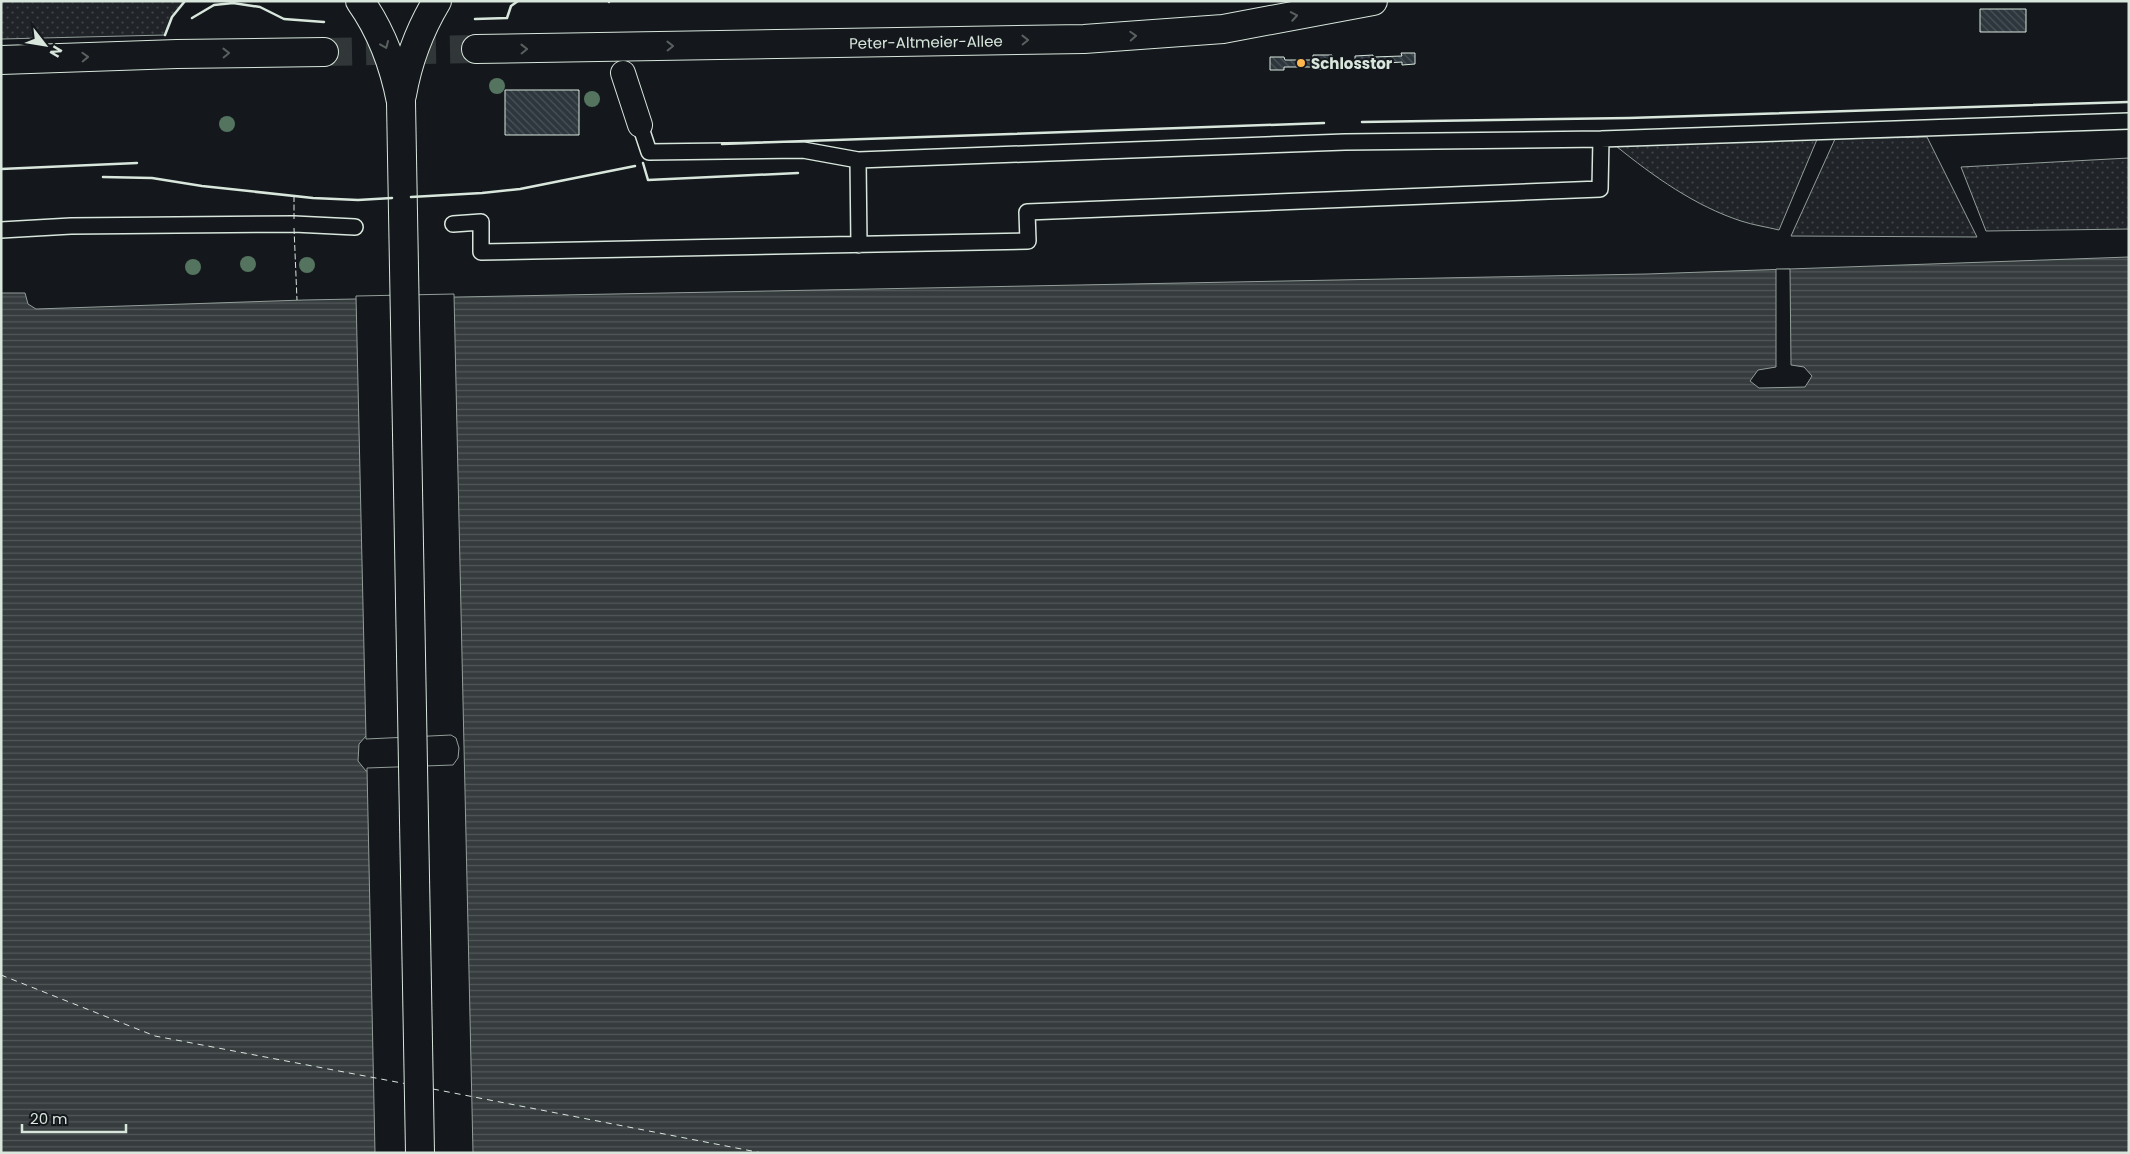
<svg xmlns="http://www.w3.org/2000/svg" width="2130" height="1154" viewBox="0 0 2130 1154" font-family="Poppins,sans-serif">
	<defs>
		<pattern id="grass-dots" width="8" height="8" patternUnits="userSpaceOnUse" patternTransform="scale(1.25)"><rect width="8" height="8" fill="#202428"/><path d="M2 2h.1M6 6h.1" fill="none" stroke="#404447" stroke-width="1.8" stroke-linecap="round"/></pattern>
		<pattern id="water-rules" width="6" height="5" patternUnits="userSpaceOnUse" patternTransform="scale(1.25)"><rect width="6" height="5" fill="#363b3e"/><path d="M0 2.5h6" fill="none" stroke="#525759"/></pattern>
		<pattern id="building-back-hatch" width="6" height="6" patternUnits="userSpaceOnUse" patternTransform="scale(1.25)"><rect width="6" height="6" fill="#2c363c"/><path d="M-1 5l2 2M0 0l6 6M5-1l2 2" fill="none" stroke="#4a5358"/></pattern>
	</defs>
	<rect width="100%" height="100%" fill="#14181c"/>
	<path fill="url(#grass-dots)" stroke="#939e99" d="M 1,1 L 185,1 L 172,17 L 165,35 L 1,39 Z
		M 1818,137 L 1779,230 C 1767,227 1753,225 1741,221 C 1695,206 1653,176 1616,146 Z
		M 1927,137 L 1977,237 L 1791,236 L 1835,139 Z
		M 2129,158 L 2129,229 L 1986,231 L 1961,167 Z"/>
	<path fill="url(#water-rules)" stroke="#939e99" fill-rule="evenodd" d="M 2129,257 L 2129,1153 L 1,1153 L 1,293 L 25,293 L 28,304 L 36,309 L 304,300 L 1647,274 ZM 455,733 L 460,741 L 458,763 L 454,767 L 366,771 L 358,761 L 359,744 L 366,736 Z"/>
	<path fill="#14181c" stroke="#939e99" d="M 1776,269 L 1790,269 L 1791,365 L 1804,367 L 1812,376 L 1805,387 L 1759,388 L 1750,381 L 1758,370 L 1776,367 Z
		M 454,294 L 473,1153 L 375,1153 L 367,768 L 453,765 L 458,758 L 459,748 L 456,738 L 451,735 L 366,739 L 356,296 Z"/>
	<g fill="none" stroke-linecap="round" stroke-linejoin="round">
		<path stroke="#d8e6dc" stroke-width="1" stroke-dasharray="6 5" stroke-linecap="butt" d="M 1,975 L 155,1036 L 407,1084
			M 433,1089 L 762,1153"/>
	</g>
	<path fill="url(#building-back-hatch)" stroke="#d8e6dc" d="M 1980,9 L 2026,9 L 2026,32 L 1980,32 Z
		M 1401,53 L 1415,53 L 1415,64 L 1402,65 L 1402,62 L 1374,64 L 1374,68 L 1355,69 L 1355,56 L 1373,55 L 1373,57 L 1402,56 Z
		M 1313,55 L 1332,55 L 1332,69 L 1312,69 L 1312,67 L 1284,67 L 1284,70 L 1270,70 L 1270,57 L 1284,57 L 1285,60 L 1313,60 Z
		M 505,90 L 579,90 L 579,135 L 505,135 Z"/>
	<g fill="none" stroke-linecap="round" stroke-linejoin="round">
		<path stroke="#313739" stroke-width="28" stroke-dasharray="28 14" stroke-linecap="butt" d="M 324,52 L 476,49"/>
		<g stroke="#d8e6dc" stroke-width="18">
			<path id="service" d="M 640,125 L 649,152 L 803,150 L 858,160 L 1345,142 L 1601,139 L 2129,121
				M 858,160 L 859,245
				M 453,224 L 481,222 L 481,252 L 1028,241 L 1027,212 L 1600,189 L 1601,139
				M 1,230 L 71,226 L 294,224 L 355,227"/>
		</g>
		<g stroke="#d8e6dc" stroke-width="26">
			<path id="pedestrian" d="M 623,73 L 640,125"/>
		</g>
		<g stroke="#d8e6dc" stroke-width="30">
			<g id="secondary">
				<path id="s1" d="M 476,49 L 1084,39 L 1223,29 L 1373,1"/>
				<path d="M 1,60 L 177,54 L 324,52"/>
			</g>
		</g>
		<g stroke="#d8e6dc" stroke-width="30">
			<path id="primary" d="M 360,1 C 382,32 394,65 401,102
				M 402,95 C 408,60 419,31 437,1"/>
		</g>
		<use href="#service" stroke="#14181c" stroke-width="15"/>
		<use href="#pedestrian" stroke="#14181c" stroke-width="24"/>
		<use href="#secondary" stroke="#14181c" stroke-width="28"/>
		<use href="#primary" stroke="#14181c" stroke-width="28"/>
		<g stroke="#d8e6dc" stroke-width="30" stroke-linecap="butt">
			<path id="primary-bridge" d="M 401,102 L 420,1153"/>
		</g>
		<use href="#primary-bridge" stroke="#14181c" stroke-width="28"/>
		<path stroke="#d8e6dc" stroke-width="1" stroke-dasharray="6 2.5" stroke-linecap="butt" d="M 294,196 L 294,220
			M 294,228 L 297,300"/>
		<path stroke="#d8e6dc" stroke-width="2.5" d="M 609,1 L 609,2
			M 192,18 L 214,5 L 233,3 L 260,7 L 284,19 L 324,22
			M 475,19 L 507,18 L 511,6 L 518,1
			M 165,35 L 172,17 L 185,1
			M 1362,122 L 1629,118 L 2128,102
			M 722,144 L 1324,123
			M 643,163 L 648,180 L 798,173
			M 1,169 L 137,163
			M 103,177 L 152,178 L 202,186 L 313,198 L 358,200 L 392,198
			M 411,197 L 482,193 L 520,189 L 635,166"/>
	</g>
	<g fill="#55745f">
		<circle cx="497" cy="86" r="8"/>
		<circle cx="592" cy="99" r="8"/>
		<circle cx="227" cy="124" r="8"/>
		<circle cx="248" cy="264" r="8"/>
		<circle cx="307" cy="265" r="8"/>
		<circle cx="193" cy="267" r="8"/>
	</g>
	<defs><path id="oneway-chevron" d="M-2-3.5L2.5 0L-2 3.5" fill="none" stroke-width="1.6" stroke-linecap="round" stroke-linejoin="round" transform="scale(1.25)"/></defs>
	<g stroke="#59605f">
		<use href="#oneway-chevron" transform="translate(1294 16) rotate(-10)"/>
		<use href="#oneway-chevron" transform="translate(1133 36) rotate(-3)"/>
		<use href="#oneway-chevron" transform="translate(1025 40) rotate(-1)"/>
		<use href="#oneway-chevron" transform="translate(385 45) rotate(67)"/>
		<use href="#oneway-chevron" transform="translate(670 46) rotate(-1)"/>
		<use href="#oneway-chevron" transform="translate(524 49) rotate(-1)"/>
		<use href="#oneway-chevron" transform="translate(226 53) rotate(-1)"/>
		<use href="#oneway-chevron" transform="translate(85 57) rotate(-2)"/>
	</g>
	<circle fill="#ffb74d" stroke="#14181c" stroke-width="2" cx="1301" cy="63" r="5"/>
	<g text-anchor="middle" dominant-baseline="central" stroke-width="4" stroke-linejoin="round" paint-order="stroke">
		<g font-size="15" fill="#d8e6dc" stroke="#14181c">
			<text stroke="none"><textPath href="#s1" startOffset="450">Peter-Altmeier-Allee</textPath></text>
		</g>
		<g font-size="15" font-weight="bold" fill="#d8e6dc" stroke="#14181c" text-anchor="start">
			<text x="1311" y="63">Schlosstor</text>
		</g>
	</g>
	<rect width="2130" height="1154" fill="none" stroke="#d8e6dc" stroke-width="5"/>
	<g transform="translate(45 45) rotate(121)" stroke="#14181c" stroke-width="4" paint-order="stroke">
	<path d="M0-4L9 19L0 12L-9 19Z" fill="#d8e6dc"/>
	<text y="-8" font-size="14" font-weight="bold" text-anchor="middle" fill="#d8e6dc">N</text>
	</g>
	<path d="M22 1124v8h104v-8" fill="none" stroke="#d8e6dc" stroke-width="2.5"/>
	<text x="30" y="1124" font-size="15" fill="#d8e6dc" stroke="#14181c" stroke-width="4" paint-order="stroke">20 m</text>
</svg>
